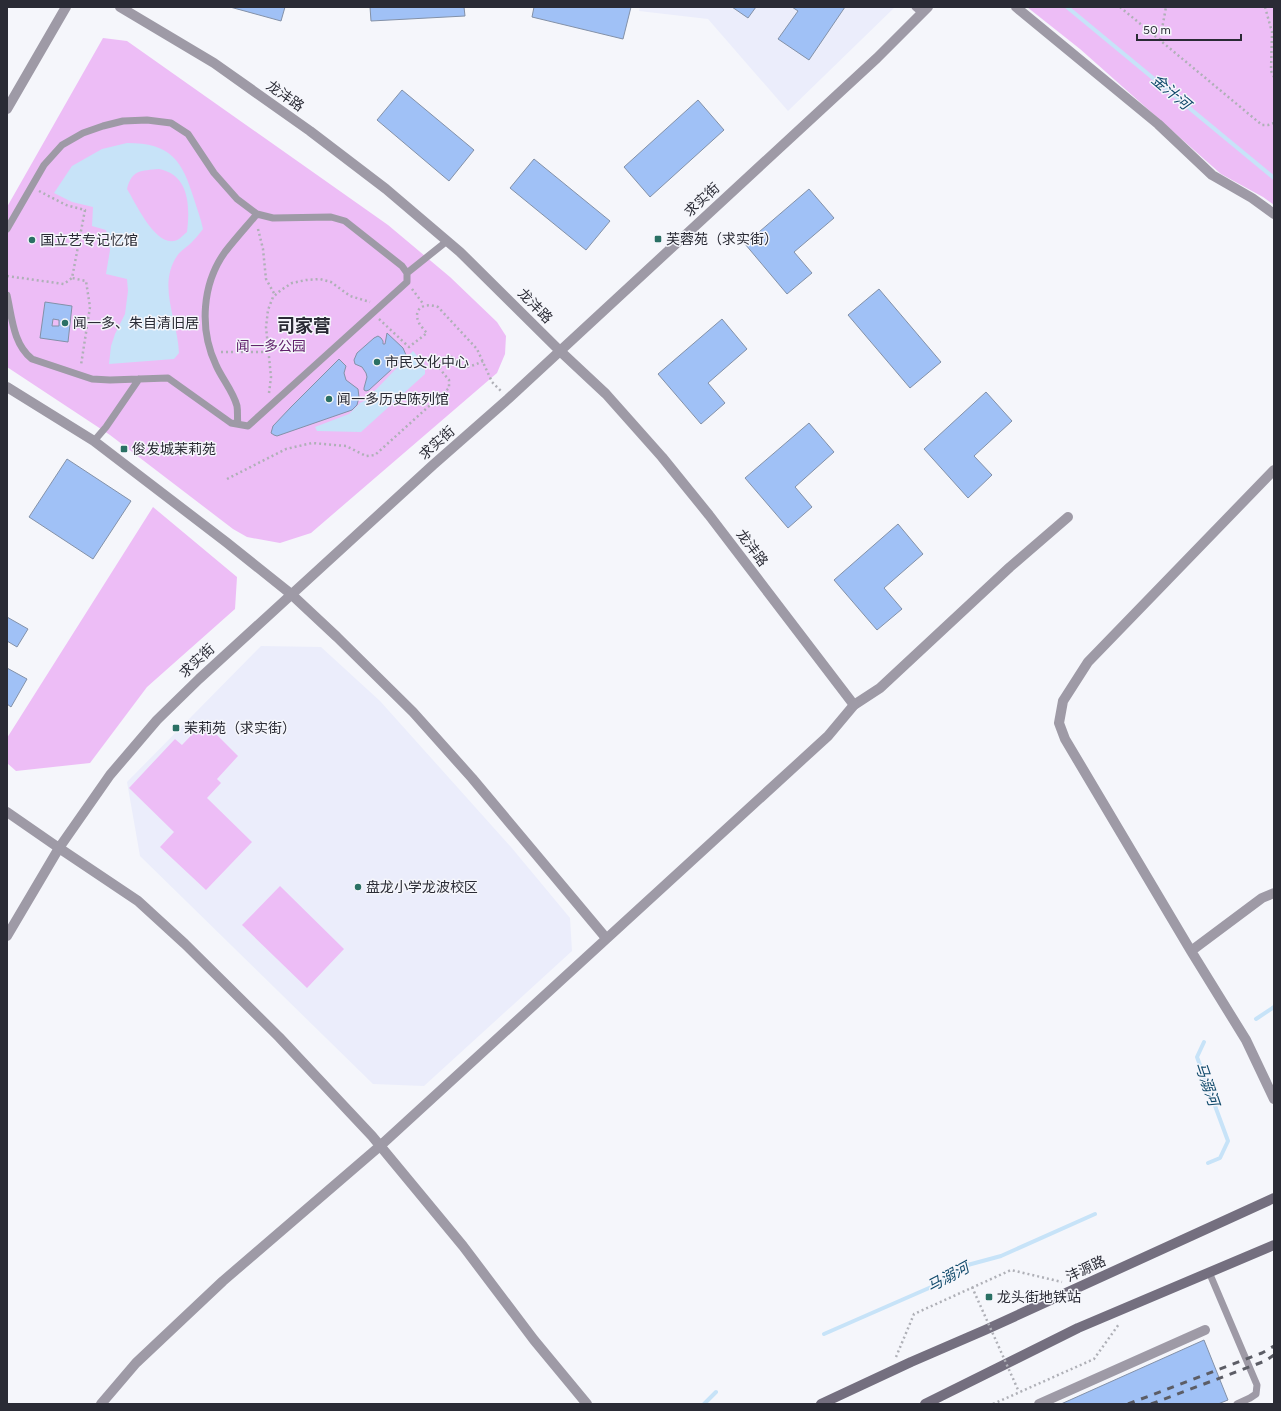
<svg xmlns="http://www.w3.org/2000/svg" width="1281" height="1411" viewBox="0 0 1281 1411" font-family="Figtree,'Noto Sans SC',sans-serif">
	<rect width="100%" height="100%" fill="#f5f6fb"/>
	<path fill="#ebedfb" d="M 640,7 L 895,7 L 788,111 L 708,19 L 639,11 Z
		M 261,646 L 321,647 L 380,701 L 511,847 L 570,918 L 572,951 L 424,1086 L 373,1084 L 140,856 L 127,782 Z"/>
	<path fill="#edbdf6" d="M 1027,7 L 1274,7 L 1274,205 L 1263,197 L 1221,174 L 1080,49 Z
		M 103,38 L 127,41 L 388,225 L 450,277 L 497,322 L 506,336 L 505,354 L 497,373 L 311,533 L 280,543 L 247,537 L 233,529 L 110,435 L 7,367 L 7,207 Z
		M 153,507 L 237,577 L 235,609 L 147,687 L 90,763 L 16,771 L 7,763 L 7,738 Z
		M 204,722 L 238,756 L 217,779 L 221,783 L 207,798 L 252,842 L 206,890 L 160,847 L 174,832 L 129,788 L 175,739 L 182,745 Z
		M 280,886 L 344,949 L 307,988 L 242,925 Z"/>
	<path fill="#c7e3f8" fill-rule="evenodd" d="M 127,143 C 171,143 182,160 194,199 C 197,209 201,219 203,229 C 199,234 195,239 191,243 C 187,247 180,251 177,256 C 157,286 178,320 179,353 L 174,359 L 109,364 L 111,346 L 115,334 L 125,314 L 128,291 L 127,279 L 106,274 L 110,250 L 106,230 L 92,226 L 93,207 L 72,202 L 54,193 L 72,166 L 102,149 ZM 159,169 C 190,175 190,207 187,232 C 184,234 182,237 179,239 C 157,252 136,203 127,189 C 132,169 141,171 159,169 Z
		M 413,351 L 425,365 L 425,374 L 361,432 L 317,431 L 315,427 L 349,414 L 360,403 L 366,400 Z"/>
	<g fill="none" stroke-linecap="round" stroke-linejoin="round">
		<path stroke="#c7e3f8" stroke-width="4" d="M 1067,7 L 1274,178
			M 1256,1019 L 1274,1007
			M 1204,1042 L 1197,1057 L 1228,1141 L 1220,1158 L 1208,1163
			M 824,1334 L 945,1281 L 964,1266 L 1001,1256 L 1095,1214
			M 704,1404 L 716,1392"/>
	</g>
	<path fill="#a0c1f6" stroke="#8391a8" fill-rule="evenodd" d="M 230,7 L 285,7 L 281,21 Z
		M 370,7 L 464,7 L 465,16 L 371,21 Z
		M 534,7 L 631,7 L 623,39 L 532,17 Z
		M 732,7 L 756,7 L 748,18 Z
		M 792,7 L 845,7 L 809,60 L 778,39 L 798,11 Z
		M 402,90 L 474,150 L 449,181 L 377,120 Z
		M 698,100 L 724,130 L 650,197 L 624,167 Z
		M 534,159 L 610,221 L 586,250 L 510,188 Z
		M 809,189 L 834,218 L 794,252 L 812,273 L 787,294 L 745,244 Z
		M 879,289 L 941,362 L 910,388 L 848,315 Z
		M 45,302 L 72,306 L 68,342 L 40,338 ZM 53,319 L 59,320 L 59,326 L 52,326 Z
		M 722,319 L 747,349 L 708,383 L 725,403 L 701,424 L 658,374 Z
		M 387,333 L 403,348 L 406,355 L 404,358 L 369,390 L 366,391 L 364,390 L 364,388 L 367,377 L 366,373 L 362,367 L 355,364 L 354,360 L 357,353 L 374,338 L 378,336 L 381,338 L 383,341 L 383,344 L 385,344 Z
		M 339,359 L 346,366 L 344,373 L 346,380 L 358,389 L 359,397 L 357,405 L 352,410 L 277,436 L 274,435 L 271,433 L 273,426 L 291,407 Z
		M 986,392 L 1012,421 L 974,456 L 992,475 L 968,498 L 924,449 Z
		M 809,423 L 834,452 L 795,487 L 812,507 L 788,528 L 745,478 Z
		M 67,459 L 131,501 L 93,559 L 29,517 Z
		M 898,524 L 923,554 L 884,588 L 902,609 L 877,630 L 834,580 Z
		M 7,617 L 28,629 L 17,647 L 7,641 Z
		M 7,668 L 27,679 L 11,707 L 7,704 Z
		M 1204,1340 L 1228,1400 L 1218,1404 L 1061,1404 Z"/>
	<g fill="none" stroke-linecap="round" stroke-linejoin="round">
		<path stroke="#afb0b7" stroke-width="2.5" stroke-dasharray="2 3" stroke-linecap="butt" d="M 1120,7 L 1262,125 L 1268,125 L 1274,123
			M 1265,7 L 1272,32 L 1271,71 L 1274,77
			M 1160,40 L 1166,7
			M 39,191 L 66,205 L 85,210 L 72,278 L 86,281 L 90,307 L 81,365
			M 258,229 L 263,249 L 266,279 L 275,295
			M 7,276 L 64,284 L 72,278
			M 412,289 L 424,305
			M 379,319 L 409,347 L 427,333 C 424,330 421,326 419,323 C 412,308 425,302 438,307 L 477,349 L 492,382 L 501,391
			M 221,352 L 269,352
			M 269,393 L 271,377 L 266,327 L 268,310 L 273,297 L 281,290 L 292,283 L 306,280 L 320,279 L 331,282 L 350,296 L 370,302
			M 227,479 L 286,449 L 312,443 L 346,446 L 366,456 L 375,455 L 449,388 L 449,380 L 440,369 L 440,362 L 445,357 L 452,357 C 465,369 466,369 483,361
			M 896,1357 L 914,1314 L 1011,1270 L 1062,1282
			M 993,1404 L 1094,1359 L 1119,1324"/>
		<path stroke="#9e9aa6" stroke-width="7" d="M 915,7 L 922,13
			M 7,229 L 44,165 L 62,145 L 83,133 L 103,126 L 123,121 L 147,120 L 171,123 L 188,134 L 214,173 L 237,199 L 257,214 L 273,218 L 331,217 L 345,221 L 402,266 L 407,273 L 407,282 L 248,426 L 231,423 L 168,378 L 110,380 L 92,379 L 32,359 C 13,344 12,317 7,295
			M 407,273 L 447,241
			M 238,424 C 237,419 238,412 237,406 C 233,391 222,379 216,365 C 199,329 202,284 225,252 C 235,239 246,227 257,214
			M 94,441 L 106,427 L 139,379
			M 1209,1272 L 1257,1385 L 1256,1394 L 1250,1398 L 1237,1404"/>
		<path stroke="#9e9aa6" stroke-width="10" d="M 1039,1404 L 1205,1330"/>
		<path stroke="#9e9aa6" stroke-width="10" d="M 1016,7 L 1158,124 L 1212,175 L 1252,198 L 1274,214
			M 7,387 L 94,441 L 226,542 L 291,594 L 337,637 L 413,712 L 472,778 L 606,938
			M 1274,470 L 1088,662 L 1063,701 L 1059,723 L 1065,739 L 1191,951 L 1246,1040 L 1274,1099
			M 7,936 L 59,848 L 138,901 L 185,944 L 279,1037 L 372,1136 L 463,1246 L 534,1340 L 587,1404
			M 1191,951 L 1262,898 L 1274,893
			M 101,1404 L 136,1363 L 223,1281 L 380,1146 L 828,736 L 854,705 L 880,688 L 1010,567 L 1068,517"/>
		<path stroke="#9e9aa6" stroke-width="10" d="M 120,7 L 214,63 L 310,131 L 386,189 L 460,252 L 560,351 L 606,394 L 662,457 L 709,515 L 854,705
			M 7,109 L 66,7
			M 7,812 L 59,848 L 110,775 L 157,720 L 199,679 L 433,465 L 508,399 L 877,58 L 928,7"/>
		<path stroke="#746f7f" stroke-width="10" d="M 821,1404 L 911,1362 L 985,1330 L 1274,1198
			M 925,1404 L 1078,1328 L 1274,1245"/>
		<path stroke="#5c5d66" stroke-width="3" stroke-dasharray="7 7" stroke-linecap="butt" d="M 1128,1404 L 1262,1353 L 1274,1346
			M 1151,1404 L 1265,1361 L 1274,1355"/>
		<path stroke="#afb0b7" stroke-width="2.5" stroke-dasharray="2 3" stroke-linecap="butt" d="M 972,1287 L 1019,1392"/>
	</g>
	<g fill="#2a7064" stroke="#f5f6fb" stroke-width="1.5">
		<rect x="654" y="235" width="8" height="8" rx="2"/>
		<circle cx="32" cy="240" r="4"/>
		<circle cx="65" cy="323" r="4"/>
		<circle cx="377" cy="362" r="4"/>
		<circle cx="329" cy="399" r="4"/>
		<rect x="120" y="445" width="8" height="8" rx="2"/>
		<rect x="172" y="724" width="8" height="8" rx="2"/>
		<circle cx="358" cy="887" r="4"/>
		<rect x="985" y="1293" width="8" height="8" rx="2"/>
	</g>
	<g text-anchor="middle" dominant-baseline="central" stroke-width="3" stroke-linejoin="round" paint-order="stroke">
		<g font-size="14" fill="#2a2b35" stroke="#f5f6fb">
			<text transform="translate(285 96) rotate(35)">龙沣路</text>
			<text transform="translate(702 200) rotate(-43)">求实街</text>
			<text transform="translate(535 306) rotate(45)">龙沣路</text>
			<text transform="translate(437 443) rotate(-42)">求实街</text>
			<text transform="translate(752 548) rotate(53)">龙沣路</text>
			<text transform="translate(197 661) rotate(-43)">求实街</text>
			<text transform="translate(1086 1269) rotate(-25)">沣源路</text>
		</g>
		<g font-size="14" fill="#2a2b35" stroke="#f5f6fb" text-anchor="start">
			<text x="666" y="239">芙蓉苑（求实街）</text>
			<text x="40" y="240">国立艺专记忆馆</text>
			<text x="73" y="323">闻一多、朱自清旧居</text>
			<text x="385" y="362">市民文化中心</text>
			<text x="337" y="399">闻一多历史陈列馆</text>
			<text x="132" y="449">俊发城茉莉苑</text>
			<text x="184" y="728">茉莉苑（求实街）</text>
			<text x="366" y="887">盘龙小学龙波校区</text>
			<text x="997" y="1297">龙头街地铁站</text>
		</g>
		<g font-size="14" fill="#61226c" stroke="#f5f6fb">
			<text x="271" y="346">闻一多公园</text>
		</g>
		<g font-size="15" font-style="italic" fill="#0e486a" stroke="#f5f6fb">
			<text transform="translate(1171 92) rotate(40)">金汁河</text>
			<text transform="translate(1207 1084) rotate(71)">马溺河</text>
			<text transform="translate(948 1277) rotate(-28)">马溺河</text>
		</g>
		<g font-size="18" font-weight="bold" fill="#2a2b35" stroke="#f5f6fb">
			<text x="304" y="326">司家营</text>
		</g>
	</g>
	<rect width="1281" height="1411" fill="none" stroke="#2a2b35" stroke-width="16"/>
	<path d="M1137 34v6h104v-6" fill="none" stroke="#2a2b35" stroke-width="2"/>
	<text x="1143" y="34" font-size="12" fill="#2a2b35" stroke="#f5f6fb" stroke-width="3" paint-order="stroke">50 m</text>
</svg>
